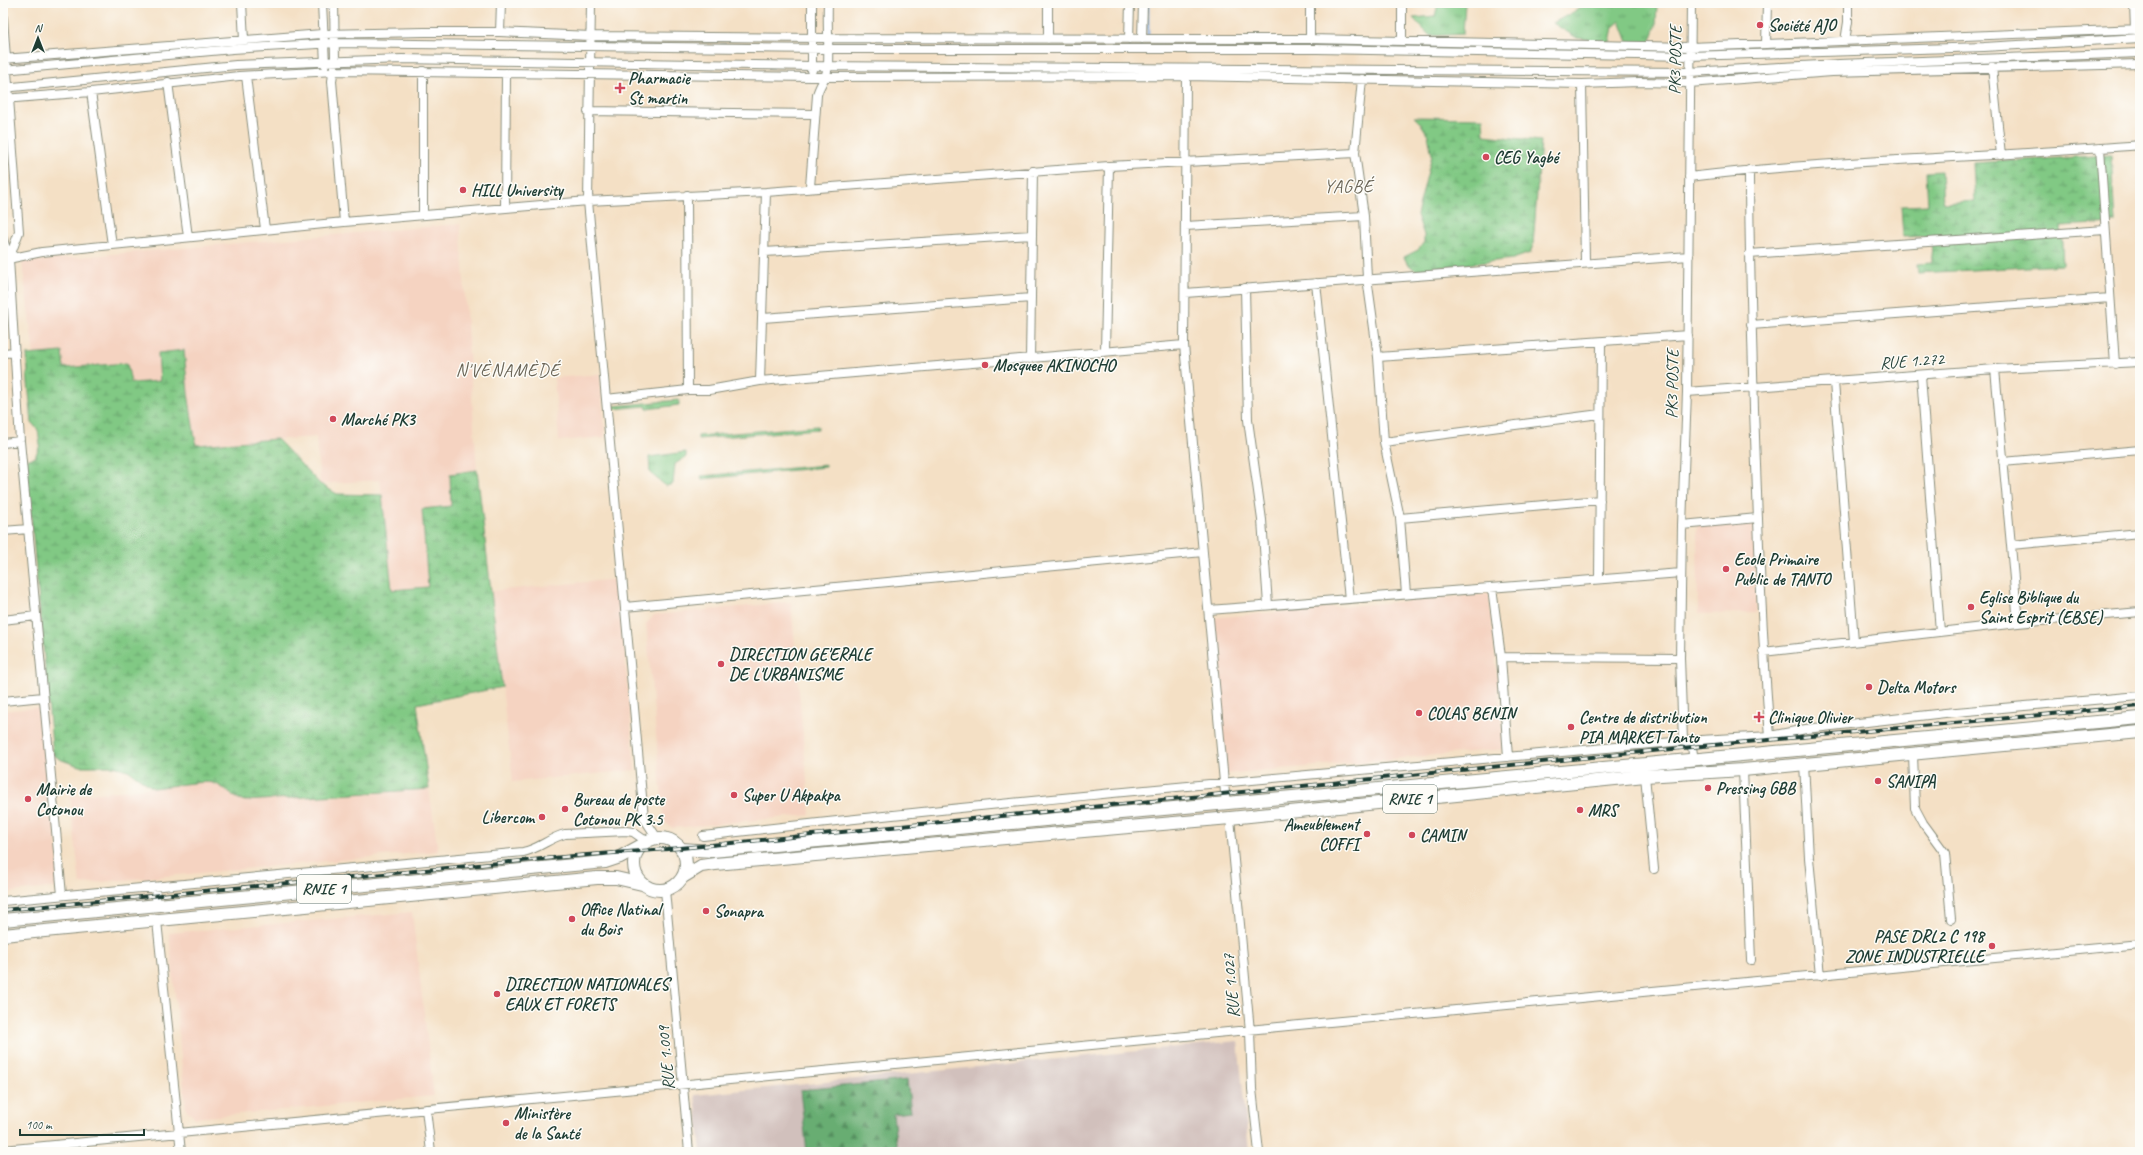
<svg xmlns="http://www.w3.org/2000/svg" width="2143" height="1155" viewBox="0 0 2143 1155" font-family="Caveat,sans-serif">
	<defs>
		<pattern id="grass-tufts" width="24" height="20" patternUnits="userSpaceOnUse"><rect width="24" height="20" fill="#81c984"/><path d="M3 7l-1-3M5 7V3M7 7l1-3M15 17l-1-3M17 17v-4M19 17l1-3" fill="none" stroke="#69a46d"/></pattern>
		<pattern id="forest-firs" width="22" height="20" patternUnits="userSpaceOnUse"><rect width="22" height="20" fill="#68ad72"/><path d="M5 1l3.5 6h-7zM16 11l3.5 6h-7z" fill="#558e5e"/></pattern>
		<pattern id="wetland-marsh" width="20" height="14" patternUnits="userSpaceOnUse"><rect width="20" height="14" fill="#81c984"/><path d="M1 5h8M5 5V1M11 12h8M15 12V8" fill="none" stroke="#69a46d"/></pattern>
	</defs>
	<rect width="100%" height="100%" fill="#fdfcf7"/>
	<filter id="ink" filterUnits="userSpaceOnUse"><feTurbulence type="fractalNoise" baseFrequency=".025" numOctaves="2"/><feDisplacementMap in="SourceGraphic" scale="8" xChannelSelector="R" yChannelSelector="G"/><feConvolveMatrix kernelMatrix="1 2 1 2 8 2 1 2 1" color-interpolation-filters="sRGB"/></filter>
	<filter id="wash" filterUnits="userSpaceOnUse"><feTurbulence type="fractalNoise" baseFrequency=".012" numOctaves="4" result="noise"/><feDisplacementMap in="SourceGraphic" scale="16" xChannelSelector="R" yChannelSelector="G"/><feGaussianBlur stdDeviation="0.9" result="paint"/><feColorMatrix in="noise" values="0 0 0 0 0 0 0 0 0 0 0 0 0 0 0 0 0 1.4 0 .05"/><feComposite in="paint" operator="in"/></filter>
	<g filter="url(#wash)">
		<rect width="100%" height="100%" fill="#f4e0c5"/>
		<path fill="#f5d3c1" d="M 460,224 L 477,470 L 450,474 L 452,506 L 422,509 L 428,587 L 391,590 L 380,480 L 320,484 L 316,437 L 196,445 L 67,400 L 62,352 L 34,355 L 22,262 Z
			M 600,374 L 605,437 L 559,441 L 554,378 Z
			M 1754,523 L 1756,613 L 1698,614 L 1697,525 Z
			M 618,579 L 635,770 L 513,782 L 491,591 Z
			M 1489,594 L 1504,749 L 1226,774 L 1211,618 Z
			M 791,602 L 810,815 L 673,828 L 664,822 L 646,624 L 654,615 Z
			M 45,707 L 60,887 L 3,893 L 3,711 Z
			M 425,760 L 438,851 L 80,884 L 70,796 Z
			M 412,912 L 434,1096 L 195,1118 L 186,1109 L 169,933 Z"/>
		<path fill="#d1c0bc" d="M 1238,1041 L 1249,1152 L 701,1152 L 695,1095 Z"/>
		<path fill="url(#grass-tufts)" stroke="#50835c" d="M 1465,3 L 1463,34 L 1430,36 L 1413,18 L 1435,16 L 1438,4 Z
			M 1590,3 L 1657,3 L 1656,26 L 1650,43 L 1628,42 L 1620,21 L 1613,27 L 1610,42 L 1577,38 L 1553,23 Z
			M 679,400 L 679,405 L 647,409 L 646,406 L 613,409 L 613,406 Z
			M 818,426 L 818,429 L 698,439 L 698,436 Z
			M 686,452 L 686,457 L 675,464 L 673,484 L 666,486 L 650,473 L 649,457 Z
			M 826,465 L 826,467 L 702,479 L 701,476 Z"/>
		<path fill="url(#forest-firs)" stroke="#447553" d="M 907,1080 L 911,1112 L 893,1114 L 897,1152 L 807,1152 L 800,1090 Z"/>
		<path fill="url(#wetland-marsh)" stroke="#50835c" d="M 1414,117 L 1483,118 L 1484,135 L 1541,141 L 1533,245 L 1530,253 L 1513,259 L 1415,270 L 1407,263 L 1404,257 L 1418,250 L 1424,242 L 1424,235 L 1417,215 L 1432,155 L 1428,135 L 1421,124 Z
			M 2111,155 L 2115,223 L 2061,226 L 2063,265 L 1918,273 L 1917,264 L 1932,263 L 1931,236 L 1903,237 L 1901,206 L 1928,205 L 1926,172 L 1941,171 L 1943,203 L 1975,201 L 1973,163 Z
			M 184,350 L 188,393 L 196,445 L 277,439 L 320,484 L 337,494 L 382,495 L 392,590 L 428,587 L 422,509 L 451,506 L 450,474 L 477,470 L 502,687 L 417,704 L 429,789 L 245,801 C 231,798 226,787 213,783 C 204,780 165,787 153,788 L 128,770 L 114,766 L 79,766 L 62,760 L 53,755 L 26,460 L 35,457 L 40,445 L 38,430 L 32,423 L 27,373 L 28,372 L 27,355 L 62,352 L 64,368 L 127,363 L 131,383 L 160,381 L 158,353 Z"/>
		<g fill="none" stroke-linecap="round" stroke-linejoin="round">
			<path stroke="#7aafe8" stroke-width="2.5" d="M 820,5 L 820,3
				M 327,9 L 327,3
				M 1148,36 L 1148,3"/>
		</g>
	</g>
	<g filter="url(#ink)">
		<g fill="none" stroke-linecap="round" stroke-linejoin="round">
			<g stroke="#8a8e7c" stroke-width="10">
				<path id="minor" d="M 242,3 L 244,40
					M 322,3 L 325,64
					M 334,3 L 335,60 L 332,81 L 344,222
					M 591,3 L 588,201 L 644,818 L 657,838
					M 1402,3 L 1402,41
					M 1691,3 L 1687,392 L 1682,525 L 1680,658 L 1683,741 L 1692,747 L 1694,761
					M 2134,3 L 2135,30
					M 3,18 L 19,232 L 9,259
					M 500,32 L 501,3
					M 1048,39 L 1048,3
					M 1129,39 L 1130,3
					M 1142,39 L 1143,3
					M 1310,39 L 1310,3
					M 1845,41 L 1848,22 L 1848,3
					M 1766,44 L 1767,3
					M 3,59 L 322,34 L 425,32 L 500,32 L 591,36 L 825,38 L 1310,39 L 1690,47 L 2140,29
					M 1992,67 L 2001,155
					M 3,70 L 233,49 L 335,43 L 827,49 L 1317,49 L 1689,56 L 1984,47 L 2140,38
					M 812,70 L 812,3
					M 423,71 L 423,215
					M 246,76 L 265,229
					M 1186,76 L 1184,345 L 1226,804
					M 1362,79 L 1355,153 L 1364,216 L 1367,278 L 1378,357 L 1384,442 L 1400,518 L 1406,594
					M 168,82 L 188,237
					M 1582,84 L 1585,262
					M 3,88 L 236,65 L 402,59 L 812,66 L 1689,72 L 1839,64 L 2140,53
					M 91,92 L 112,245
					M 3,99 L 91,92 L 239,76 L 335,71 L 812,77 L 1186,76 L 1582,84 L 1639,82 L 1689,83 L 1832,72 L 2140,64
					M 588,111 L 814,114
					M 2100,148 L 2115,364
					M 1749,170 C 1749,249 1752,329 1754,409 C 1758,518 1761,627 1770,736
					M 1689,177 C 1839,159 1990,158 2140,145
					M 810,187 L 817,95 C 819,85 827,78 828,66 C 829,45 827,24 828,3
					M 687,195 L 688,390
					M 505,208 L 506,73
					M 1185,226 L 1364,216
					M 3,239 L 9,259 L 20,441 L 62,895
					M 765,252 L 1032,235
					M 1749,254 L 2105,230
					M 3,260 L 42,252 L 344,222 L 588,201 L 766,192 L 1109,166 L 1355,153
					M 1316,283 L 1349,599
					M 1245,288 L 1248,420 L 1262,520 L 1268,605
					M 1185,293 L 1689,256
					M 763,318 L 1031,298
					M 1751,325 L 2110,298
					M 1105,351 L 1109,166
					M 3,353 L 15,352
					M 1378,357 L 1688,335
					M 1030,359 L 1033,171
					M 1995,369 L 2018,623
					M 1921,375 L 1940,632
					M 760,381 L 766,192
					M 1834,382 L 1854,641
					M 1687,392 L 1995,369 L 2140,362
					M 606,399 L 688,390 L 709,390 L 760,381 L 1184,345
					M 1384,442 L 1600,414
					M 3,443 L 20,441
					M 2003,462 L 2140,450
					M 1400,518 L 1600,500
					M 1682,525 L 1758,518
					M 3,531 L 29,529
					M 2011,545 L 2140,533
					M 1599,579 L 1601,342
					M 1492,588 L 1501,657 L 1508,757
					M 625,607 L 1203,552
					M 1209,610 L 1681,573
					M 3,620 L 36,616
					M 1763,652 L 2018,623 L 2140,612
					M 1501,657 L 1680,658
					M 3,701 L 43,697
					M 1913,754 L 1915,808 L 1923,823 L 1945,853 L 1951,919
					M 1804,763 L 1809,858 L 1820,976
					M 1743,770 L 1751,960
					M 1645,776 L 1654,869
					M 1230,818 L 1250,1031 L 1252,1089 L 1259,1152
					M 703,836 C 1029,798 1356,771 1683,741 L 1770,736 L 1806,729 L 1945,713 L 2140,696
					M 155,888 L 157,905
					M 665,890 L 689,1152
					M 3,901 L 523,852 C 539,849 549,838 565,834 L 626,831 L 633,832 L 646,841
					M 157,921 L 181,1152
					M 426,1109 L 431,1152
					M 3,1150 L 2140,944"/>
			</g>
			<g stroke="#8a8e7c" stroke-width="14">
				<path id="highway" d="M634 864a26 26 0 1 1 52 0a26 26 0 1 1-52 0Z
					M 681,849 L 712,851 L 2140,718
					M 683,877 L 701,866 L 715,864 L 1230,818 L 1645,776 L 1743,770 L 2140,732
					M 3,920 L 605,862 L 620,857 L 642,845
					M 3,935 L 597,878 L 616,878 L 642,884"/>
			</g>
			<use href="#minor" stroke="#fff" stroke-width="8"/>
			<use href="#highway" stroke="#fff" stroke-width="12"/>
			<g stroke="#1f3d34" stroke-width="4">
				<path id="rail" d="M 3,910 L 574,856 L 681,848 L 1692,747 L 2140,706"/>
			</g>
			<use href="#rail" stroke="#fdfcf7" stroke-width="2.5" stroke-dasharray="8" stroke-linecap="butt"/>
		</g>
	</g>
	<g fill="#d1495b" stroke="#fdfcf7" stroke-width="1.5">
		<circle cx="1760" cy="25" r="4"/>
		<path d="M618 82h4v4h4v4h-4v4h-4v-4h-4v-4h4z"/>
		<circle cx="1486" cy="157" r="4"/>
		<circle cx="463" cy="190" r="4"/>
		<circle cx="985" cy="365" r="4"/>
		<circle cx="333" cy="419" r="4"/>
		<circle cx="1726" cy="569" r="4"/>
		<circle cx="1971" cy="607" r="4"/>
		<circle cx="721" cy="664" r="4"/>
		<circle cx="1869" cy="687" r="4"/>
		<circle cx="1419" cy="713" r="4"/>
		<path d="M1757 711h4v4h4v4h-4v4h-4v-4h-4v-4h4z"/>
		<circle cx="1571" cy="727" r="4"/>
		<circle cx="1878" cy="781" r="4"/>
		<circle cx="1708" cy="788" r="4"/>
		<circle cx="734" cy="795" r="4"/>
		<circle cx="28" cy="799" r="4"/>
		<circle cx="565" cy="809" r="4"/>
		<circle cx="1580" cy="810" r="4"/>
		<circle cx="542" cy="817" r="4"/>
		<circle cx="1367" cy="834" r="4"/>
		<circle cx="1412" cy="835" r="4"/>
		<circle cx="706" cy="911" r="4"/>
		<circle cx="572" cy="919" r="4"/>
		<circle cx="1992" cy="946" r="4"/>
		<circle cx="497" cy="994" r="4"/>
		<circle cx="506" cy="1123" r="4"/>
	</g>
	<g text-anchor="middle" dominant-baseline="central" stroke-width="3" stroke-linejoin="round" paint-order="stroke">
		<g fill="#fdfcf7" stroke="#62766e" stroke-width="1">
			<rect x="1383" y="785" width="54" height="28" rx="3"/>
			<rect x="297" y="875" width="54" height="28" rx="3"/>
		</g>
		<g font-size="16" font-weight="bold" fill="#1f3d34">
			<text x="1410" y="799">RNIE 1</text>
			<text x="324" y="889">RNIE 1</text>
		</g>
		<g font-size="17" font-weight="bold" fill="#1f3d34" stroke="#fdfcf7" text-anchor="start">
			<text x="1768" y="25">Société AJO</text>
			<text x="628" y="78">Pharmacie<tspan x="628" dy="20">St martin</tspan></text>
			<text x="1494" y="157">CEG Yagbé</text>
			<text x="471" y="190">HILL University</text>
			<text x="993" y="365">Mosquee AKINOCHO</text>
			<text x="341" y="419">Marché PK3</text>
			<text x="1734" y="559">Ecole Primaire<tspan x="1734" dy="20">Public de TANTO</tspan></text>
			<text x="1979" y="597">Eglise Biblique du<tspan x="1979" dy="20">Saint Esprit (EBSE)</tspan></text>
			<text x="729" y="654">DIRECTION GE'ERALE<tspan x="729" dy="20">DE L'URBANISME</tspan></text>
			<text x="1877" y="687">Delta Motors</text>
			<text x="1427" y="713">COLAS BENIN</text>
			<text x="1579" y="717">Centre de distribution<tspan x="1579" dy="20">PIA MARKET Tanto</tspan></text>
			<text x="1768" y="717">Clinique Olivier</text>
			<text x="1886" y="781">SANIPA</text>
			<text x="1716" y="788">Pressing GBB</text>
			<text x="36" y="789">Mairie de<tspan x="36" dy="20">Cotonou</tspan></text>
			<text x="742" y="795">Super U Akpakpa</text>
			<text x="573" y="799">Bureau de poste<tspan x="573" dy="20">Cotonou PK 3.5</tspan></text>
			<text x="1588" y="810">MRS</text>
			<text x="534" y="817" text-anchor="end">Libercom</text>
			<text x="1359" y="824" text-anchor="end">Ameublement<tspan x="1359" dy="20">COFFI</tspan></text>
			<text x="1420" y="835">CAMIN</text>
			<text x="580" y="909">Office Natinal<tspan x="580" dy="20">du Bois</tspan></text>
			<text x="714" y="911">Sonapra</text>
			<text x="1984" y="936" text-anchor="end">PASE DRL2 C 198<tspan x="1984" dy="20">ZONE INDUSTRIELLE</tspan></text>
			<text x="505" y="984">DIRECTION NATIONALES<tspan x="505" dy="20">EAUX ET FORETS</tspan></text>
			<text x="514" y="1113">Ministère<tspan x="514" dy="20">de la Santé</tspan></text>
		</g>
		<g font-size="17" fill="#1f3d34" stroke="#fdfcf7">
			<text transform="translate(1675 60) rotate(-89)">PK3 POSTE</text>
			<text transform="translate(1912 361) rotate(-4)">RUE 1.272</text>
			<text transform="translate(1672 384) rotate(-89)">PK3 POSTE</text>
			<text transform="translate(1231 986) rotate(-95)">RUE 1.027</text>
			<text transform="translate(666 1058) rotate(-95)">RUE 1.009</text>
		</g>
		<g font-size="18" letter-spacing="1" fill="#6a6557" stroke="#fdfcf7">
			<text x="1349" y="186">YAGBÉ</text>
			<text x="508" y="370">N'VÈNAMÈDÉ</text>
		</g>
	</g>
	<rect width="2143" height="1155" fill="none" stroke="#fdfcf7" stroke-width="16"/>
	<g transform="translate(38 38)" stroke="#fdfcf7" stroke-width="3" paint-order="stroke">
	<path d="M0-3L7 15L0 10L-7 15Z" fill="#1f3d34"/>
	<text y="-6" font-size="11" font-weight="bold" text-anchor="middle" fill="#1f3d34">N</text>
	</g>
	<path d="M20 1129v6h124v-6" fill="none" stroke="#1f3d34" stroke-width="2"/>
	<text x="26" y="1129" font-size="12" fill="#1f3d34" stroke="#fdfcf7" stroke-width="3" paint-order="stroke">100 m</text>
</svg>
